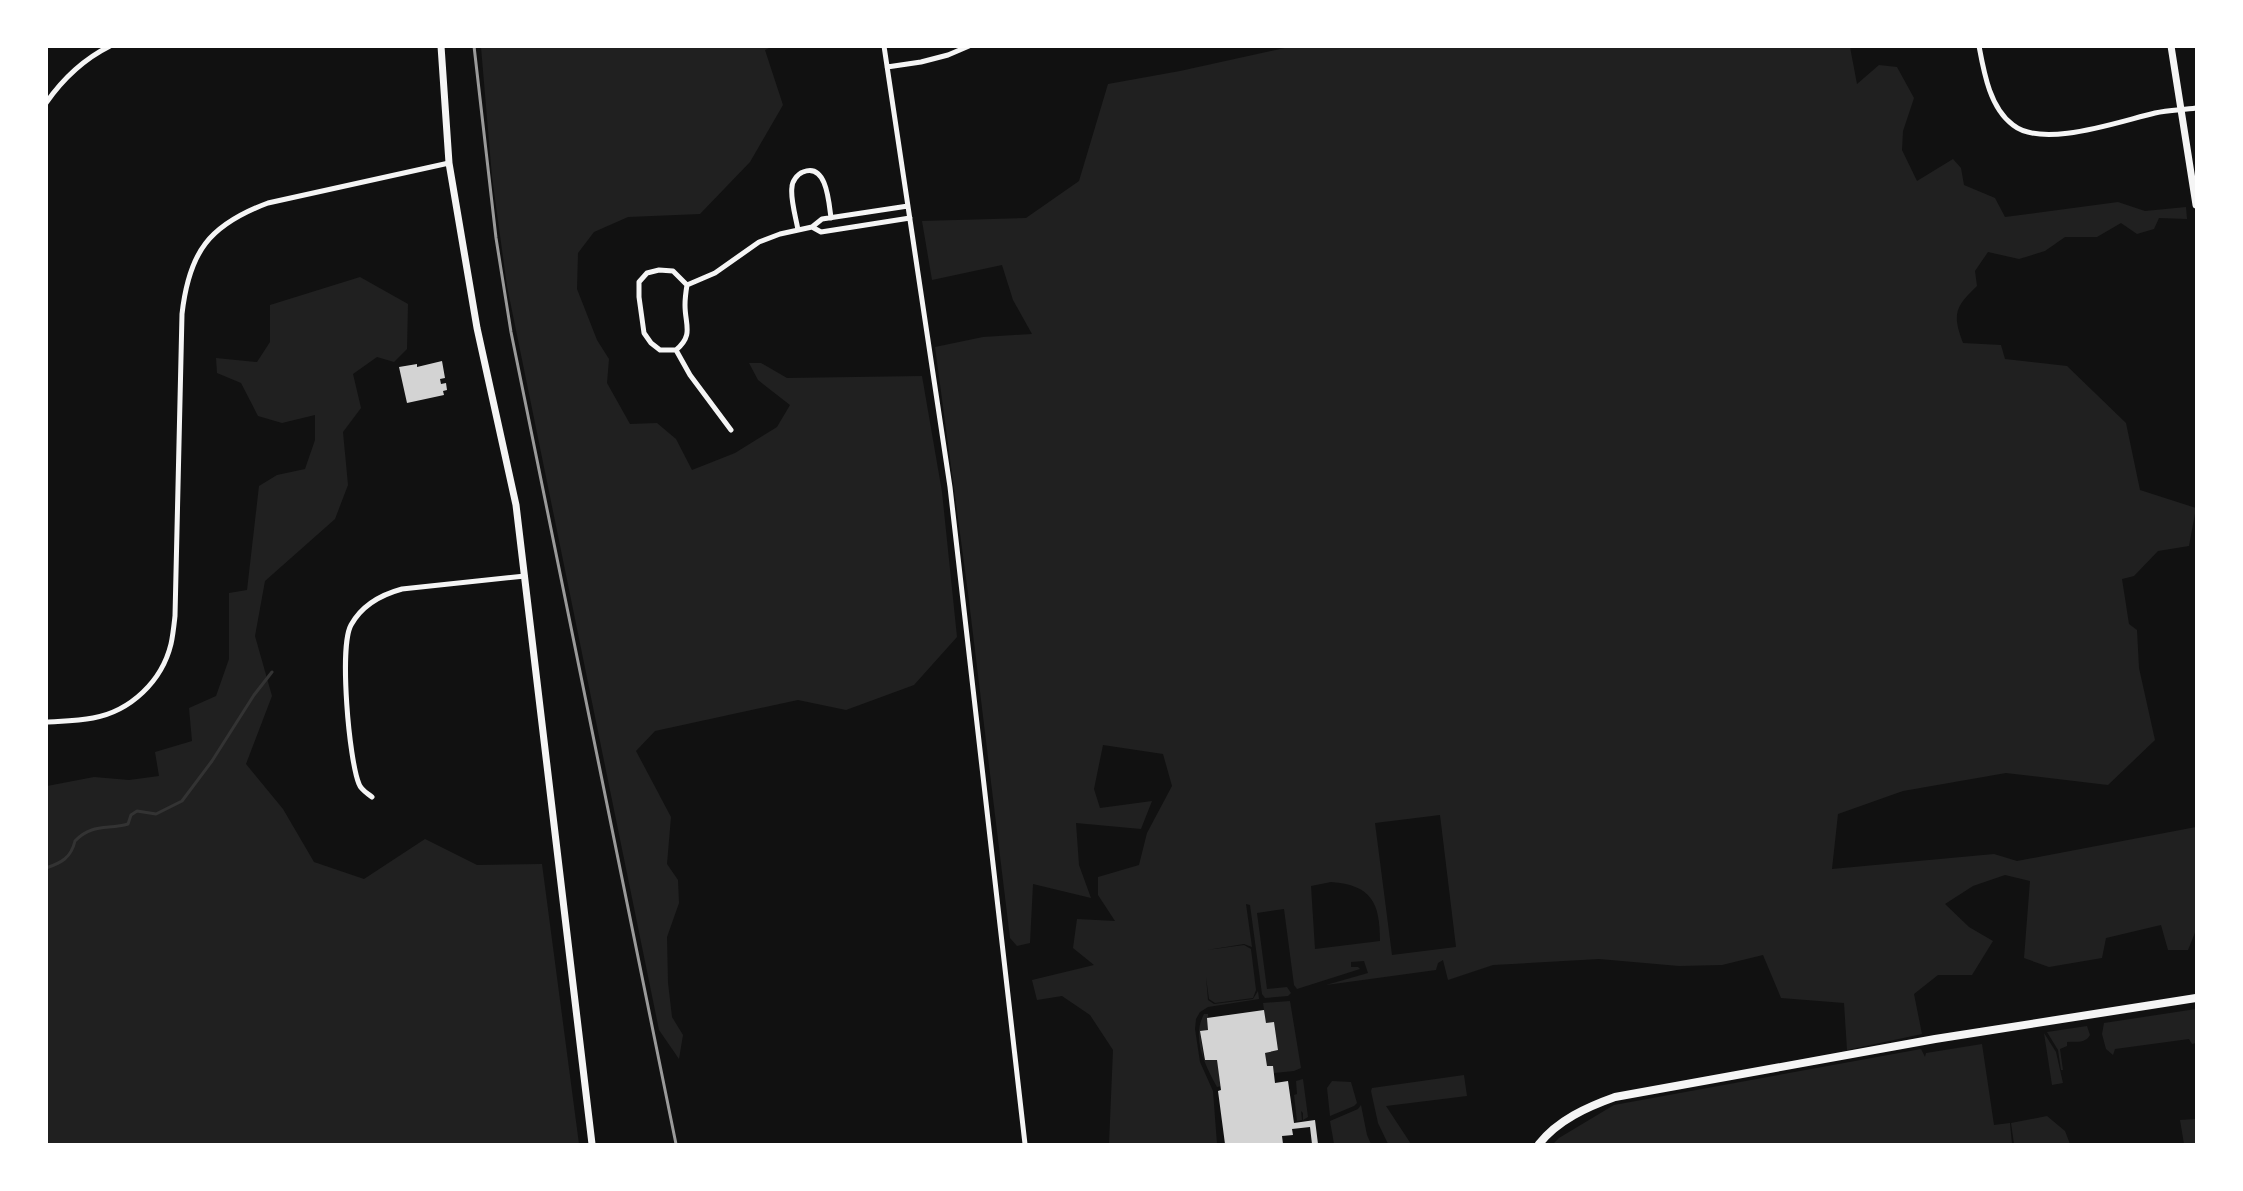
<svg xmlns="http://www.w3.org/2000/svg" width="2243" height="1191" viewBox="0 0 2243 1191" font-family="'Golos Text',sans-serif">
	<rect width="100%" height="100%" fill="#111"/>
	<path fill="#202020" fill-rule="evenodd" d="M 481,47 L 771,47 L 765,50 L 783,105 L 750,162 L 700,214 L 628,217 L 594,232 L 578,253 L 577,289 L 597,340 L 609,359 L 607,383 L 630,424 L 657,423 L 676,439 L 692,470 L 735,453 L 777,427 L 790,405 L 758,380 L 749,363 L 761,363 L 787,378 L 922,376 L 942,492 L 957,637 L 914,685 L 846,710 L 798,700 L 655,731 L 636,751 L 671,817 L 667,864 L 678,880 L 679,903 L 667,937 L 668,983 L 672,1017 L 683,1035 L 679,1059 L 659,1030 L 507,286 L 492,177 Z
		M 1289,47 L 1850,47 L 1857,84 L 1879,65 L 1897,67 L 1914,98 L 1903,131 L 1902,150 L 1917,181 L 1953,159 L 1961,168 L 1964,185 L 1995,198 L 2005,217 L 2118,202 L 2145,211 L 2186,207 L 2187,219 L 2159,218 L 2154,229 L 2137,234 L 2121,223 L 2097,237 L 2065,237 L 2045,251 L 2019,259 L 1988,252 L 1975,271 L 1977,286 C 1955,307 1952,314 1963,343 L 2001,345 L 2005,359 L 2067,366 L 2126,423 L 2140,490 L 2196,508 L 2189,546 L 2158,551 L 2134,576 L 2122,579 L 2129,624 L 2137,630 L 2139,668 L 2155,740 L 2108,785 L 2006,773 L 1903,791 L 1838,814 L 1832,869 L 1994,854 L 2017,861 L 2196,827 L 2196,930 L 2188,950 L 2168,950 L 2161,925 L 2106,938 L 2102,958 L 2049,967 L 2024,958 L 2030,881 L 2005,875 L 1973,886 L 1945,904 L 1969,927 L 1993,941 L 1972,975 L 1938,975 L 1914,994 L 1922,1034 L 1847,1050 L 1844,1003 L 1781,998 L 1763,955 L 1722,965 L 1679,966 L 1599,959 L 1493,965 L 1448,980 L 1443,960 L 1438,963 L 1436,970 L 1326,985 L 1368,973 L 1364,961 L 1351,962 L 1351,967 L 1358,967 L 1360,969 L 1297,989 L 1294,985 L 1284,909 L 1257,913 L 1267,989 L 1287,987 L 1291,993 L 1288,996 L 1265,998 L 1262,994 L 1250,905 L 1246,904 L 1252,947 L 1244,944 L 1207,950 L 1244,945 L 1251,949 L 1256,990 L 1253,998 L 1215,1003 L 1209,999 L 1206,977 L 1208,1000 L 1214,1004 L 1253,999 L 1258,991 L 1259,999 L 1208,1007 L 1200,1012 L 1196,1019 L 1195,1029 L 1200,1062 L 1213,1091 L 1217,1144 L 1109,1144 L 1113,1050 L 1090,1015 L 1062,996 L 1037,1000 L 1032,980 L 1094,965 L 1073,948 L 1077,919 L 1115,921 L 1098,895 L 1098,877 L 1139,865 L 1147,833 L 1172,786 L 1163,754 L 1103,745 L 1094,789 L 1100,808 L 1152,801 L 1141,829 L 1076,823 L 1079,865 L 1091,898 L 1033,884 L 1030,943 L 1017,946 L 1010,938 L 968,593 L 935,347 L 983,337 L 1032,334 L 1013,300 L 1002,265 L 932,280 L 922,221 L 1026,218 L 1079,181 L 1108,84 L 1180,71 ZM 1440,815 L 1456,947 L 1392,955 L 1375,823 ZM 1331,882 C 1372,885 1380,903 1380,941 L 1315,949 L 1311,886 Z
		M 360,277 L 408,304 L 407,349 L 394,362 L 377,357 L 353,374 L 361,408 L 343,432 L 348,485 L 335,519 L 265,581 L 255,636 L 272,696 L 246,764 L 283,809 L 314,862 L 364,879 L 425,839 L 477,865 L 542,864 L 579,1144 L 47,1144 L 47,786 L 94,777 L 129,780 L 159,776 L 155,752 L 192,741 L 189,708 L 216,696 L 229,659 L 229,593 L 247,590 L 259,486 L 277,475 L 305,469 L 315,440 L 315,415 L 282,423 L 258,416 L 241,383 L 217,373 L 216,358 L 257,362 L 270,342 L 270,305 Z
		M 1290,1001 L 1301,1068 L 1294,1071 L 1274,1073 L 1273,1066 L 1267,1066 L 1265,1053 L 1278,1050 L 1274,1022 L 1266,1023 L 1263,1003 Z
		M 2196,1009 L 2196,1043 L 2192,1044 L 2189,1039 L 2115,1049 L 2113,1055 L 2106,1049 L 2102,1034 L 2104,1023 Z
		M 1204,1014 L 1208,1014 L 1208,1030 L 1200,1032 L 1204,1060 L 1217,1060 L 1221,1086 L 1217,1087 C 1205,1065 1191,1038 1204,1014 Z
		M 2087,1026 L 2090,1035 C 2085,1044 2076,1041 2067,1042 L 2067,1046 L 2060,1049 L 2063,1070 L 2061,1070 L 2058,1050 L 2047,1032 Z
		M 2044,1033 L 2056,1052 L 2063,1083 L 2052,1085 Z
		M 1982,1044 L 1994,1125 L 2010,1123 L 2012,1144 L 1553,1144 L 1559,1138 L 1614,1105 L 1921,1049 L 1925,1057 L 1926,1053 Z
		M 1464,1075 L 1467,1096 L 1386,1106 L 1411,1144 L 1388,1144 L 1378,1123 L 1371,1091 L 1372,1088 Z
		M 1303,1079 L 1308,1117 L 1303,1120 L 1303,1113 L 1301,1111 L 1302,1120 L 1297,1121 L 1294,1095 L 1297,1094 L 1296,1081 Z
		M 1332,1081 L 1351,1082 L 1357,1103 L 1354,1106 L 1330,1116 L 1327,1088 Z
		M 1361,1105 L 1367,1135 L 1371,1144 L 1334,1144 L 1330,1121 L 1358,1109 Z
		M 2047,1116 L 2065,1131 L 2070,1144 L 2014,1144 L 2011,1123 Z
		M 2195,1119 L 2196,1144 L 2184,1144 L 2180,1120 Z"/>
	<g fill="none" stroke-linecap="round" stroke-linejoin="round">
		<path stroke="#333" stroke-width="3" d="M 46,868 C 61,863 71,858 75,841 C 92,823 108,830 128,824 L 131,815 L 137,811 L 156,814 L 182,801 L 212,761 L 254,695 L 272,672"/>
	</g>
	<path fill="#d3d3d3" d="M 442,361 L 445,378 L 440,379 L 441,384 L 446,383 L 447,390 L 443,391 L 444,395 L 407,403 L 399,367 L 417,364 L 417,367 Z
		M 1264,1010 L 1266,1023 L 1274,1022 L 1278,1050 L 1265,1053 L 1267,1066 L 1273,1066 L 1275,1083 L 1288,1081 L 1294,1123 L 1315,1120 L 1318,1144 L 1312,1144 L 1310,1127 L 1292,1129 L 1293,1135 L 1282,1136 L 1283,1144 L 1225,1144 L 1218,1091 L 1221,1090 L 1217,1060 L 1205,1060 L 1200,1031 L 1208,1030 L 1207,1018 Z"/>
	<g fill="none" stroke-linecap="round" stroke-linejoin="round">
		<path stroke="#f5f5f5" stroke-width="5" d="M 884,46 L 950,487 L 1025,1144
			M 1979,46 C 1984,73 1990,108 2013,125 C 2043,149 2120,121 2155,113 C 2169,110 2183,110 2196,108
			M 887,67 L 921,62 L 948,55 L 969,46
			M 46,103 C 62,80 84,59 110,46
			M 908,206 L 822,219 L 812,227 L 821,232 L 910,218
			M 798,230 C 796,218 790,198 792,187 C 792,182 797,174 803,172 C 827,162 829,204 831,218
			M 687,285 C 686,291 685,298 685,305 C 685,325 694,335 676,350 L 660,350 L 651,343 L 644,333 L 639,297 L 639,282 L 647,273 L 659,270 L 673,271 L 687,285 L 715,273 L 759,242 L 780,234 L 812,227
			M 676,350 L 690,375 L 731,430
			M 46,722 C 62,721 78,721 93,718 C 131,711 162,681 171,644 C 173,635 174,625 175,616 L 182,314 C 189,252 209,225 268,203 L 449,163
			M 372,797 C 367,793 361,790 359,784 C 349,760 339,647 351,625 C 362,605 380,595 402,589 L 525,576"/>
		<path stroke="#f5f5f5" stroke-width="7" d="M 441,46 L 449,163 L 477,328 L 516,505 L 592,1144
			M 2171,46 L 2196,205"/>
		<path stroke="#f5f5f5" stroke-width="8" d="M 1539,1144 C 1558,1120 1587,1107 1615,1097 L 1935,1039 L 2196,998"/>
		<path stroke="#9a9a9a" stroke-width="3" d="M 474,46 L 496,238 L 511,332 L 676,1144"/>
	</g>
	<rect width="2243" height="1191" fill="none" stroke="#ffffff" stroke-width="96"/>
</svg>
